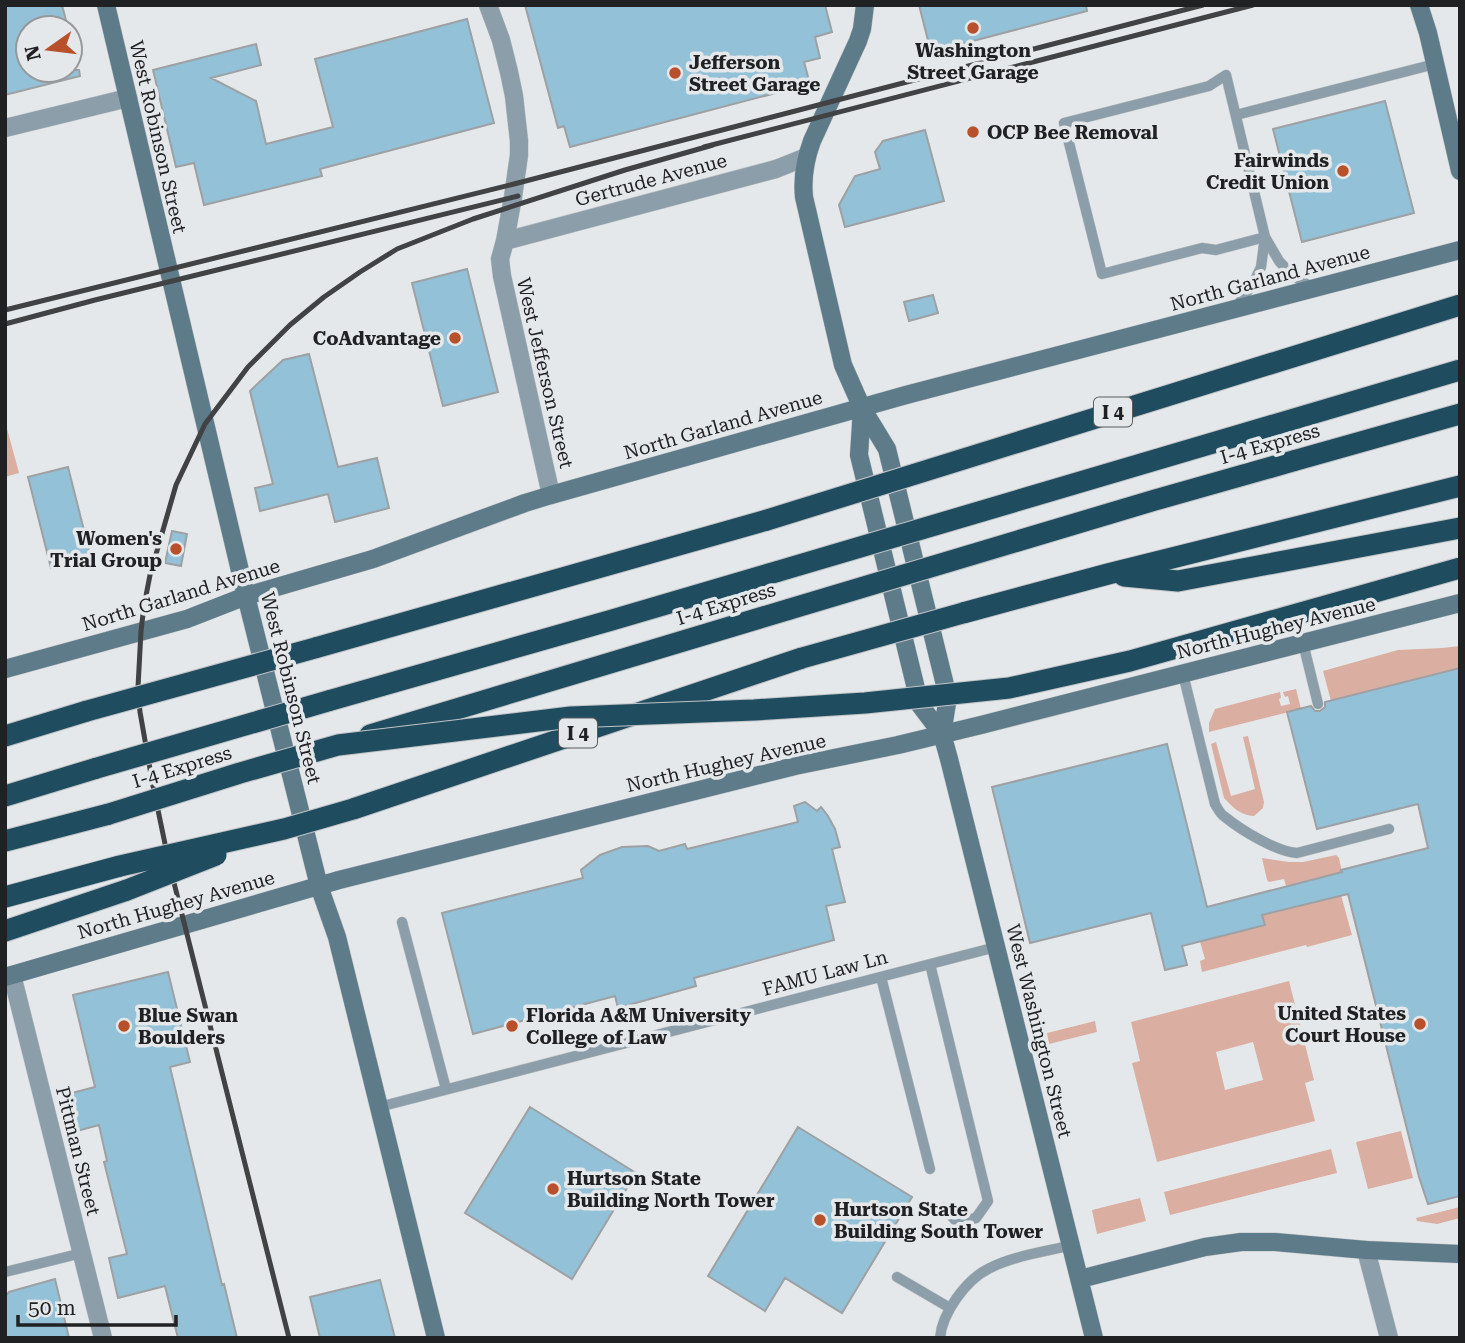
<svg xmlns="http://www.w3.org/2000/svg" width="1465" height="1343" viewBox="0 0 1465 1343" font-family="'Roboto Serif',serif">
	<rect width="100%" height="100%" fill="#e4e8ea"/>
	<path fill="#daafa1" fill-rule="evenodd" d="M 5,421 L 19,473 L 5,477 Z
		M 1460,646 L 1460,668 L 1331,701 L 1323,671 L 1398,650 L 1442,648 Z
		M 1296,689 L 1301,709 L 1209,732 L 1209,723 L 1215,709 L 1280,692 L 1281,698 L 1279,699 L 1281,706 L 1290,704 L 1288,696 L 1285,697 L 1283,692 Z
		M 1248,736 L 1264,802 L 1263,808 L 1254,816 C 1242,816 1232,807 1224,798 L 1211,744 L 1216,742 L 1231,796 L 1255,789 L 1243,737 Z
		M 1336,855 L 1339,858 L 1342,872 L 1286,886 L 1284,879 L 1269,882 L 1267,880 L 1262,858 L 1289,862 L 1303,862 Z
		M 1341,895 L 1352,935 L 1307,947 L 1306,945 L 1202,972 L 1200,961 L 1205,959 L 1200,942 L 1264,925 L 1262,915 Z
		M 1289,981 L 1314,1080 L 1305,1083 L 1315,1121 L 1157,1162 L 1132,1063 L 1140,1061 L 1131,1022 ZM 1253,1042 L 1263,1080 L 1225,1090 L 1216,1052 Z
		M 1095,1021 L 1097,1032 L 1049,1044 L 1047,1033 Z
		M 1401,1131 L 1413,1178 L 1368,1189 L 1356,1142 Z
		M 1331,1149 L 1337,1173 L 1170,1215 L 1164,1192 Z
		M 1140,1198 L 1146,1221 L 1097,1234 L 1092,1210 Z
		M 1460,1207 L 1460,1218 L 1437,1224 L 1417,1221 L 1416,1218 Z"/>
	<path fill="#93c1d8" stroke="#9ea1a3" stroke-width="2" d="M 5,5 L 62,5 L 68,28 L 28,28 L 28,70 L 79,70 L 80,76 L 5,95 Z
		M 525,5 L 825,5 L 832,32 L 815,37 L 820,58 L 804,62 L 810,84 L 570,147 L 564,126 L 558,128 Z
		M 919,5 L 1086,5 L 1087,11 L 931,52 Z
		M 467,19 L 494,123 L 320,169 L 322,176 L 204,205 L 194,163 L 176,167 L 153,70 L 256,44 L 261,65 L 211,78 L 256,101 L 266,144 L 333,127 L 315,59 Z
		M 1385,101 L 1414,213 L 1302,242 L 1273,129 Z
		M 925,130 L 944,201 L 845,227 L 839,205 L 855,176 L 880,169 L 875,152 L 883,141 Z
		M 467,269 L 498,392 L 443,406 L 412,283 Z
		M 933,295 L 938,313 L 909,321 L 904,302 Z
		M 309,354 L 338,467 L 377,458 L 389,508 L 335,522 L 328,494 L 260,511 L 255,488 L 273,484 L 250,391 L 283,360 Z
		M 68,467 L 91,558 L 51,568 L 28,477 Z
		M 172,531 L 187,534 L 181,566 L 165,563 Z
		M 1460,668 L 1460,1196 L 1428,1204 L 1419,1177 L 1348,894 L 1262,915 L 1265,925 L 1182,946 L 1187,965 L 1165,970 L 1151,913 L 1030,943 L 992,787 L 1167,744 L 1207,907 L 1342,872 L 1341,870 L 1428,848 L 1418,804 L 1317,829 L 1287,712 L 1311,706 L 1315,711 L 1320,711 L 1325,707 L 1325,702 Z
		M 805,802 L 817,811 L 821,807 L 828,816 L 835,829 L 840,847 L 832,849 L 845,902 L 826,906 L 834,940 L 694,978 L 696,986 L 618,1008 L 615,996 L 473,1034 L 442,913 L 583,878 L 581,870 L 600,855 L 622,847 L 648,846 L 659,851 L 685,844 L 687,849 L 798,822 L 794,806 Z
		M 168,972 L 190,1062 L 170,1067 L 222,1285 L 224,1284 L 237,1338 L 178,1338 L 165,1286 L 118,1298 L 109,1258 L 127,1254 L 104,1162 L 107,1161 L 99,1125 L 77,1131 L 68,1094 L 95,1087 L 73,995 Z
		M 530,1107 L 636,1173 L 572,1279 L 465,1213 Z
		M 798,1127 L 912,1197 L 842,1313 L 785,1278 L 765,1311 L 708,1276 Z
		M 55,1279 L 69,1338 L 5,1338 L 5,1297 L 9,1292 Z
		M 380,1280 L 395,1338 L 320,1338 L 310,1297 Z"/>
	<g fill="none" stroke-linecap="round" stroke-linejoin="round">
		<g stroke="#c1c4c6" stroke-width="11">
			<path id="lane" d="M 1236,115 L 1435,64
				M 1265,237 L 1216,250 L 1202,248 L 1102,274 L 1064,123 L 1209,86 L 1226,75 L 1265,237 L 1279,261 L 1290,273 L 1312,288
				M 1237,306 L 1254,282 L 1261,267 L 1265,237
				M 1303,643 L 1318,704
				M 1183,674 L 1215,804 C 1218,809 1220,814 1225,817 C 1241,830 1277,852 1297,853 L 1389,829
				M 402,922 L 446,1089
				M 930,964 L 988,1201 L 976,1218 L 957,1222 L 944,1208
				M 881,977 L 930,1169
				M 379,1107 L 996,947
				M 5,1272 L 82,1253
				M 897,1277 L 950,1308
				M 940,1338 C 942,1313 966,1280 988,1269 C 1012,1256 1045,1252 1072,1245"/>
		</g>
		<g stroke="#c1c4c6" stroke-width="19">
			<path id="street" d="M 488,5 L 501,40 L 509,72 L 514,96 L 519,141 L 519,155 L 513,197 L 505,241 L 500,259 L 502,276 L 551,495
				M 5,128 L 128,98
				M 505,241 L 776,169 L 806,157
				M 12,975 L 103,1338
				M 1366,1250 L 1389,1338"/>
		</g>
		<g stroke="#c1c4c6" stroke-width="19">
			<path id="secondary" d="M 106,5 L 246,596 L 319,886 L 337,937 L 436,1338
				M 865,5 L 862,29 L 858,41 L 812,141 C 805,160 802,177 804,197 L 843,365 L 862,408 L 887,449 L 948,697 L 942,734
				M 1419,5 L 1428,33 L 1460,171
				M 862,408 L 859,455 L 920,705 L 942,734 L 949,759 L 1094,1338
				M 5,669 L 187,619 L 246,596 L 373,559 L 525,503 L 551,495 L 906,395 L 1460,250
				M 5,977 L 339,880 L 795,766 L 898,745 L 981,725 L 1460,603
				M 1080,1279 L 1205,1247 L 1241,1242 L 1275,1242 L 1366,1250 L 1460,1254"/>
		</g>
		<g stroke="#c1c4c6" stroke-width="23">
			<path id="highway" d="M 1293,461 L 1460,414
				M 1124,576 L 1178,581 L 1460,528
				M 963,613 L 1108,574 L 1460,486
				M 315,648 L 767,520
				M 328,701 L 612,620 L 779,571
				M 370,735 L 790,609
				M 5,736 L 87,711
				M 5,796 L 97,768
				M 353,809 L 802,658
				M 5,841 L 109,814
				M 5,897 L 120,866
				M 5,931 L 127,890"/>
		</g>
		<use href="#lane" stroke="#8b9ea9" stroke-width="10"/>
		<use href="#street" stroke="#8b9ea9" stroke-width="18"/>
		<use href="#secondary" stroke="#5e7b8a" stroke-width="18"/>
		<use href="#highway" stroke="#204c60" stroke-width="21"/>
		<path stroke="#404243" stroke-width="5" d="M 704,147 L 1253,5
			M 5,310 L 514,184 L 1203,5
			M 5,324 L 95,300 L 518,196
			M 289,1338 L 169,863 L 153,786 L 140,712 L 138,687 L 141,631 L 144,606 L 150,575 L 176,485 L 205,424 L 248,367 L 290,325 L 324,297 L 360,272 L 397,249 L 473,219 L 625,170 L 713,145"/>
		<g stroke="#c1c4c6" stroke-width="23" stroke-linecap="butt">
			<path id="highway-bridge" d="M 767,520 L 1460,305
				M 779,571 L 1460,370
				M 790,609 L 1155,500 L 1293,461
				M 802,658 L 963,613
				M 87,711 L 315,648
				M 97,768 L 328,701
				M 109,814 L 240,773 L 338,745 L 571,717 L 754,710 L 865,703 L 1009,688 L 1130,661 L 1460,568
				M 120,866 L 284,829 L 353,809
				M 127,890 L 216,855"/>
		</g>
		<use href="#highway-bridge" stroke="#204c60" stroke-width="21"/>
	</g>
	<g fill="#b8512b" stroke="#e4e8ea" stroke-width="2.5">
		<circle cx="973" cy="28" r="7"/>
		<circle cx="675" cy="73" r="7"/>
		<circle cx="973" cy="132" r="7"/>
		<circle cx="1343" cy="171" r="7"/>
		<circle cx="455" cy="338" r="7"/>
		<circle cx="176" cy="549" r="7"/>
		<circle cx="1420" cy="1024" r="7"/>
		<circle cx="124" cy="1026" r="7"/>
		<circle cx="512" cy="1026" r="7"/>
		<circle cx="553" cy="1189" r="7"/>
		<circle cx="820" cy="1220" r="7"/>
	</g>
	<g text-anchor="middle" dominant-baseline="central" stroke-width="7" stroke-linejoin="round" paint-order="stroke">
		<g fill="#e4e8ea" stroke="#5b5d5e" stroke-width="2">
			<rect x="1094" y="397.5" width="38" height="29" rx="5"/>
			<rect x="559" y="718.5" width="38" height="29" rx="5"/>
		</g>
		<g font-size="18" font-weight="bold" fill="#202122">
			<text x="1113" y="412">I 4</text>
			<text x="578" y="733">I 4</text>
		</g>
		<g font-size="19" font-weight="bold" fill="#202122" stroke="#e4e8ea" text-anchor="start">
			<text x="973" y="50" text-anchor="middle">Washington<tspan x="973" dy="22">Street Garage</tspan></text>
			<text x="689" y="62">Jefferson<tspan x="689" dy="22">Street Garage</tspan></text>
			<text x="987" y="132">OCP Bee Removal</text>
			<text x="1329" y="160" text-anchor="end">Fairwinds<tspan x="1329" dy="22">Credit Union</tspan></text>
			<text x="441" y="338" text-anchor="end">CoAdvantage</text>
			<text x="162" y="538" text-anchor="end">Women's<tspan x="162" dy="22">Trial Group</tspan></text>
			<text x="1406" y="1013" text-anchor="end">United States<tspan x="1406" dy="22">Court House</tspan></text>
			<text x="138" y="1015">Blue Swan<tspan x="138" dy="22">Boulders</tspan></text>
			<text x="526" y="1015">Florida A&amp;M University<tspan x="526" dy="22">College of Law</tspan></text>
			<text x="567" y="1178">Hurtson State<tspan x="567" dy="22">Building North Tower</tspan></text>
			<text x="834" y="1209">Hurtson State<tspan x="834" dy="22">Building South Tower</tspan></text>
		</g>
		<g font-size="19" fill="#202122" stroke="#e4e8ea">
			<text transform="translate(158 137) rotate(77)">West Robinson Street</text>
			<text transform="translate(651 180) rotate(-15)">Gertrude Avenue</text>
			<text transform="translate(1270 278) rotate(-15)">North Garland Avenue</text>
			<text transform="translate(545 373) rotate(77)">West Jefferson Street</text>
			<text transform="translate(723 425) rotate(-16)">North Garland Avenue</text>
			<text transform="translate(1270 444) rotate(-16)">I-4 Express</text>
			<text transform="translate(181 595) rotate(-17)">North Garland Avenue</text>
			<text transform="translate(726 604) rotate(-17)">I-4 Express</text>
			<text transform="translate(1276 628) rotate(-14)">North Hughey Avenue</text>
			<text transform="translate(291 688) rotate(76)">West Robinson Street</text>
			<text transform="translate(726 763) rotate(-13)">North Hughey Avenue</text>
			<text transform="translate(182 767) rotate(-17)">I-4 Express</text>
			<text transform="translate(176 905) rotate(-16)">North Hughey Avenue</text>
			<text transform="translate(825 973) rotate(-15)">FAMU Law Ln</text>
			<text transform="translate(1039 1031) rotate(76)">West Washington Street</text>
			<text transform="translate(78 1151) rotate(76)">Pittman Street</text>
		</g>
	</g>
	<rect width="1465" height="1343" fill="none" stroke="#202122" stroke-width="14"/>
	<g transform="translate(49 49) rotate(256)"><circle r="33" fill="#e4e8ea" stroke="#96989a" stroke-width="2"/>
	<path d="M0-5L12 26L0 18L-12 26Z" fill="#b8512b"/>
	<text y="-10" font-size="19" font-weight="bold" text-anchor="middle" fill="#202122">N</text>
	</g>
	<path d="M18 1315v10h158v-10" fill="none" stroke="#202122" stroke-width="3.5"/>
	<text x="28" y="1315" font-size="21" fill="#202122" stroke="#e4e8ea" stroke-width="5" paint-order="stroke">50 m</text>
</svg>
